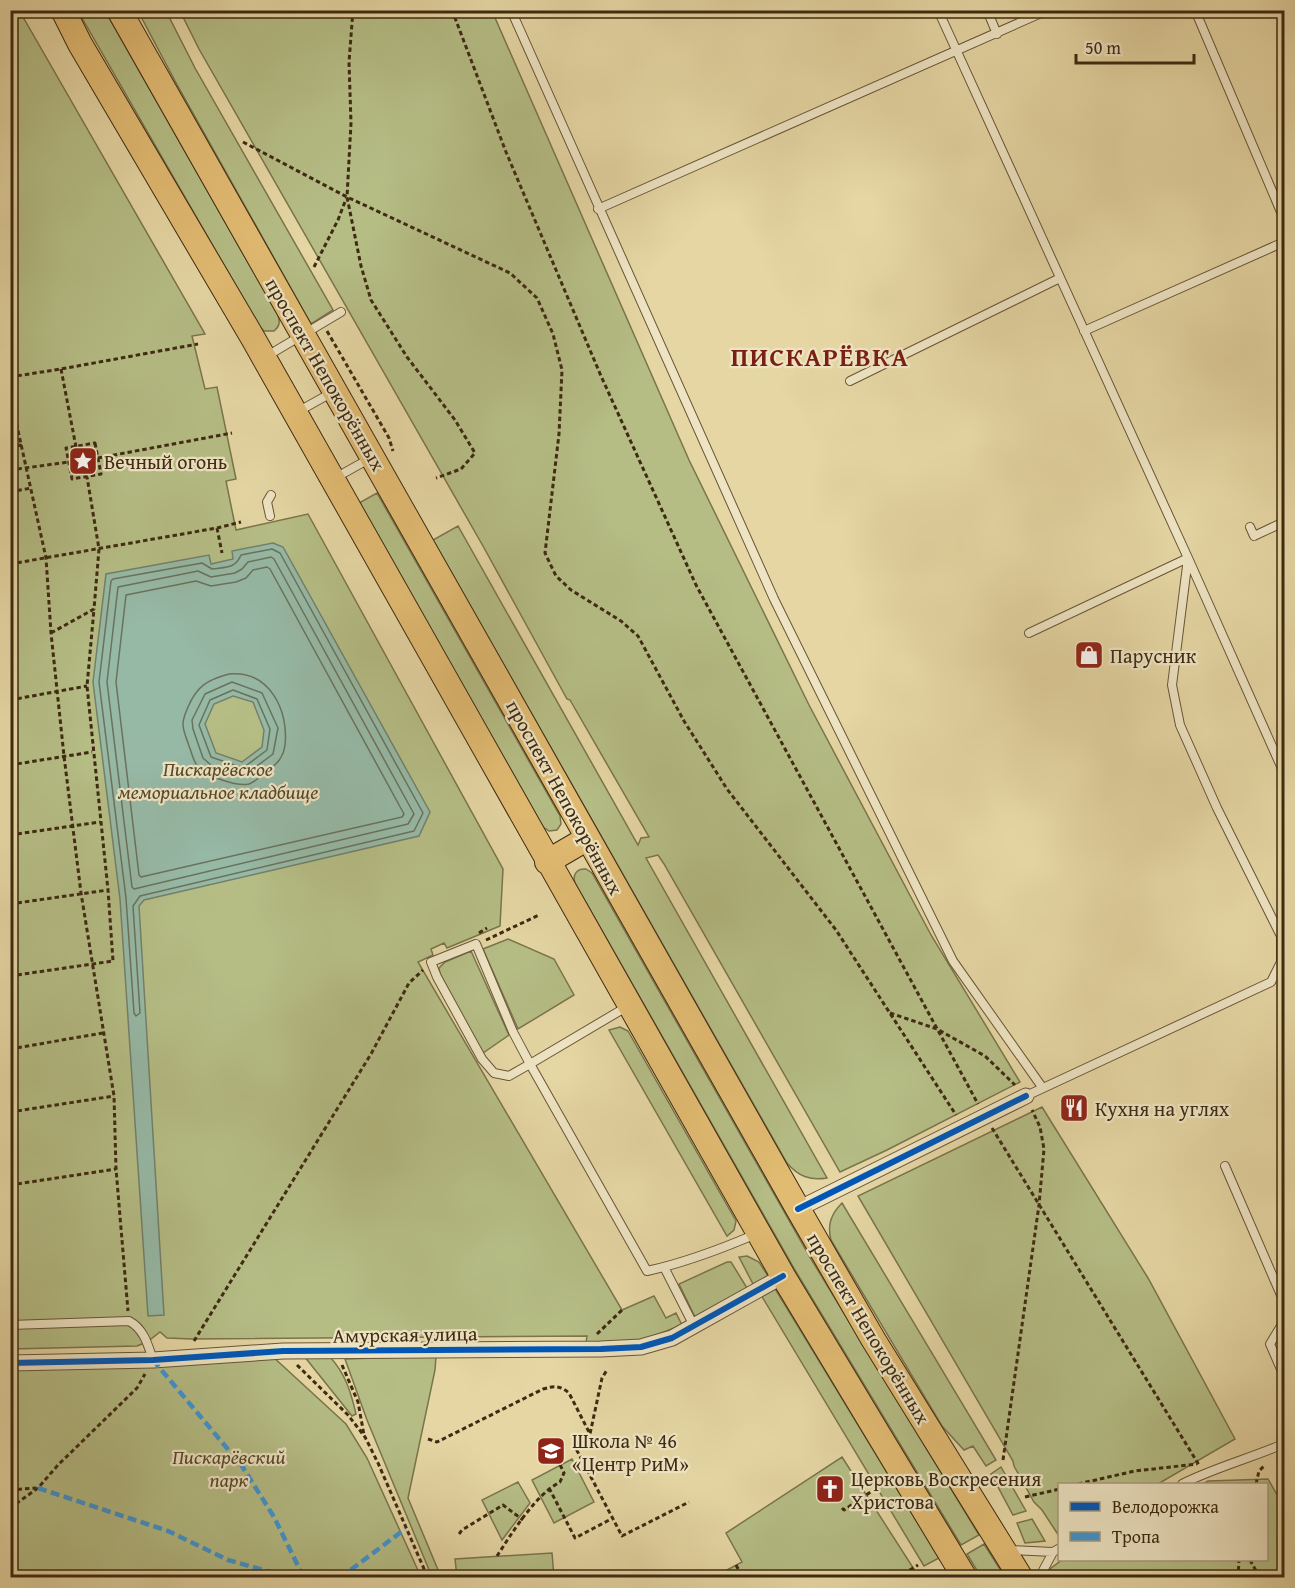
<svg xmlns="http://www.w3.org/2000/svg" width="1295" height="1588" viewBox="0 0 1295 1588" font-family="'Gentium Book Plus',serif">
	<rect width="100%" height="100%" fill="#e5d6a3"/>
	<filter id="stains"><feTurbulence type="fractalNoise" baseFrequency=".00333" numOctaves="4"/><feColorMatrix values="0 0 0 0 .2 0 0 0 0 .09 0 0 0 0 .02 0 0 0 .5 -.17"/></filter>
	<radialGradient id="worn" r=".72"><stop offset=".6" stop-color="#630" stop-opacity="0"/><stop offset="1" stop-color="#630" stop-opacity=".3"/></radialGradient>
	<path fill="#b5bd85" stroke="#7a744c" stroke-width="1.5" d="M 19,10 L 205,334 L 192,336 L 205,389 L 217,387 L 236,479 L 226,481 L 236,530 L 308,514 L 503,869 L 500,926 L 447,948 L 444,943 L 431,949 L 433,955 L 418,962 L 622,1310 L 654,1296 L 666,1318 L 676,1313 L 682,1325 L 641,1341 L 586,1343 L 587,1336 L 192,1339 L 167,1338 L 160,1332 L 147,1342 L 137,1346 L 11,1349 L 10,11 Z
		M 78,11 L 105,11 L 278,315 C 280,322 280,326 274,331 L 264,331 L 259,326 Z
		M 138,11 L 166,11 L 195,68 L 333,310 L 311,324 L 175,81 Z
		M 180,11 L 492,11 L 689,460 L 809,705 L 931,935 L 1020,1082 L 887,1150 L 840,1172 L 664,864 L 658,855 L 646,858 L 827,1178 C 810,1181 798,1176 787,1163 L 433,540 L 458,526 L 638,845 L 641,838 L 649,837 L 570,700 L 567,699 L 483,546 L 199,49 Z
		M 377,493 L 560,816 L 561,824 L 557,830 L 549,831 L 543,827 L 359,503 Z
		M 586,869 L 592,873 L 811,1259 L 979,1535 L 961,1545 L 795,1270 L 575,883 C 572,875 577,868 586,869 Z
		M 508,939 L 554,959 L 574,995 L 518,1029 L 483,949 Z
		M 471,951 L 509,1035 L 483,1053 L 473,1038 L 440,974 L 439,968 L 445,962 Z
		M 620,1027 L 628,1031 L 736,1221 L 734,1230 L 727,1236 L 609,1030 Z
		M 1042,1107 L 1148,1278 L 1235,1439 L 1158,1484 L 1060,1484 L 1059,1536 L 1042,1510 L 1034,1502 L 1014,1466 L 1013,1461 L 858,1196 Z
		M 842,1203 L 996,1460 L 986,1466 L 973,1446 L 964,1450 L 942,1426 L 831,1240 C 827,1225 831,1214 842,1203 Z
		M 747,1256 L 759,1262 L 768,1276 L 753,1284 L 739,1257 Z
		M 727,1262 L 731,1262 L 747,1288 L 696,1319 L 679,1284 Z
		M 774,1287 L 939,1558 L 924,1566 L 761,1295 Z
		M 271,1355 L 346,1424 L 367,1458 L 421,1577 L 11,1577 L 10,1366 Z
		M 304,1356 L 330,1357 C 345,1373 351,1392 356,1414 L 352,1416 Z
		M 436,1356 L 435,1370 L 408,1498 L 441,1577 L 432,1577 L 367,1420 L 345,1359 Z
		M 842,1457 L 919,1577 L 714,1577 L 742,1562 L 726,1533 Z
		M 572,1459 L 594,1502 L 554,1523 L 532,1480 Z
		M 1001,1467 L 1026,1511 L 1013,1515 L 991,1474 Z
		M 1268,1479 L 1284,1507 L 1284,1577 L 1046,1577 L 1051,1568 L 1062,1560 L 1266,1560 L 1266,1484 L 1203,1484 L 1208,1481 Z
		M 518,1482 L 530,1503 L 502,1540 L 482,1500 Z
		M 1032,1519 L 1045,1541 L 1025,1543 L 1017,1523 Z
		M 984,1544 L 1005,1577 L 981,1577 L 967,1554 Z
		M 552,1553 L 554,1577 L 457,1577 L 455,1559 Z"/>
	<path fill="#96b9a6" stroke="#73806b" stroke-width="1.5" fill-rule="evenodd" d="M 273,543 L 283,547 L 430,812 L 419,836 L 144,900 L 139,906 L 164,1315 L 148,1316 L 120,899 L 93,682 L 106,574 L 209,555 L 211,564 L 233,559 L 232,551 ZM 233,696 L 253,702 L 264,730 L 262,747 L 242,762 L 216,753 L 205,724 L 214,704 Z"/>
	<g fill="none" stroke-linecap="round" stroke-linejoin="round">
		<path stroke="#6a725c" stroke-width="1.5" d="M 272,549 L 280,553 L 423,813 L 414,831 L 140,896 L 133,906 L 140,1013 L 136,1016 L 134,1013 L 126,898 L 99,682 L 111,581 L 113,579 L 202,563 L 212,569 C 226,567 235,569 241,555 Z
			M 271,557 L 274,559 L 414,814 L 408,824 L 134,889 L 132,887 L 107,682 L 118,587 L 198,571 L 211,577 L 235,573 L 242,569 L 248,562 Z
			M 267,567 L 270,569 L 404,814 L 402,817 L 141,877 L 139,875 L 116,682 L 126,595 L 196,581 L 211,586 L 236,582 L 246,578 L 253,570 Z
			M 229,674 C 269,670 289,710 285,745 C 283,760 275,765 264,774 C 259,777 255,782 249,784 C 238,787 205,776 198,767 C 193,761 192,753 189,746 C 187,739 183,732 183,724 C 183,718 186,712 188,707 C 197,686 207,680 229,674 Z
			M 232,682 L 262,693 L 278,728 L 273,754 L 245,775 L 238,775 L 212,766 L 203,758 L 193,729 L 192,720 L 205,694 Z
			M 233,690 L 257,699 L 270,729 L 267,750 L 243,768 L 211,757 L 199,725 L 210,700 Z"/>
		<g stroke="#685536" stroke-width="10">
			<path id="lane" d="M 511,10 L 774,599 L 953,961 L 1042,1087
				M 938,10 L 1188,558 L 1172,685 L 1180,725 L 1217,808 L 1281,936 L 1281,962 L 1271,982 L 1026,1096
				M 987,10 L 997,34
				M 1195,10 L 1284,219
				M 598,209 L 1048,10
				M 1084,331 L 1284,242
				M 267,356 L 341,312
				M 850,381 L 1060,278
				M 299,411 L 333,392
				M 335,478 L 369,459
				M 270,516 L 267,502 L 271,495
				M 1250,527 L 1254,536 L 1284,522
				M 1029,633 L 1188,558 L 1284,773
				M 476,944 L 513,1032 L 530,1064 L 509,1076 L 494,1073 L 482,1059 L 437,977 L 431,962 Z
				M 628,1006 L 530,1064 L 647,1271 C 684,1263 721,1249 756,1234
				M 1225,1166 L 1284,1302
				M 664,1267 L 694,1326
				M 1284,1321 L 1270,1344 L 1284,1376
				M 10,1325 L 129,1321 C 144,1329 148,1345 153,1360
				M 1182,1484 C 1214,1468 1248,1459 1281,1445 L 1284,1451
				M 1009,1550 L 1053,1552 L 1060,1548
				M 1039,1578 L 1053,1552"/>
		</g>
		<g stroke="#685536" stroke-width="17">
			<path id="street" d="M 798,1209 L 1026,1096
				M 10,1363 L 153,1360 L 283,1351 L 601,1349 L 641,1347 L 672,1338 L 783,1276"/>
		</g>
		<g stroke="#3e2a12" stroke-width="26">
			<path id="primary" d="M 63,10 L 80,44 L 254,340 L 783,1276 L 965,1578
				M 119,10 L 798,1209 L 873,1339 L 1021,1578
				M 547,862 L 588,838"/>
		</g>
		<path stroke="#3e2a12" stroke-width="3" stroke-dasharray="4.5 3" stroke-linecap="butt" d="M 353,10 L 349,62 L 351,123 L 347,197 L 361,266 L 371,300 L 407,357 L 455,420 L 475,453 L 461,469 L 436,478
			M 452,10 L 506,152 L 601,376 L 696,585 L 978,1104
			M 243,142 L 347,197 L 510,273 L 537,298 L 553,334 L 562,370 L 559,434 L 545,553 L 556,576 L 571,590 L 621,621 L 638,636 L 684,721 L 727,789 L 836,930 L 956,1115
			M 314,267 L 338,220 L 346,199
			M 327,331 L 389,438 L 393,451
			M 61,369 L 76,447
			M 10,377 L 61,369 L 198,344
			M 10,394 L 46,558 L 51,633 L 64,756 L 81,893 L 114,1096 L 116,1169 L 128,1311
			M 95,443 L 101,474 L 72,479 L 66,448 Z
			M 10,447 L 22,445
			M 98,458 L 232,433
			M 10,470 L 69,462
			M 10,492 L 31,488
			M 217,528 L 222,553
			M 10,564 L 217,528 L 241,522
			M 51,633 L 94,609 L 99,549 L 87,477
			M 10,700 L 87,686
			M 10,765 L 92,752
			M 10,835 L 100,822
			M 10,904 L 108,890
			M 479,933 L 487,928
			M 486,940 L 539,915
			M 10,976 L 113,961 L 108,890 L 87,686 L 94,609
			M 890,1013 L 937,1029 L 985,1056 L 1015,1085
			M 10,1049 L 103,1033
			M 10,1112 L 114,1096
			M 992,1128 L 1199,1465
			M 10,1185 L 116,1169
			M 597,1334 L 622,1310
			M 194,1341 L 371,1054 L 409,983 L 423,970
			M 297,1365 L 348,1415 L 365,1437 L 378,1463 L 428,1578
			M 342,1365 L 358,1402 L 364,1435
			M 428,1439 L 437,1442 L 543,1389 C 554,1386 560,1385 569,1393 L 590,1434 L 602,1378 L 607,1370
			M 573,1443 L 622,1536 L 689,1502
			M 1003,1460 L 1039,1205 L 1044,1149 L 1040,1127 L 1032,1110
			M 1078,1484 L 1135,1471 L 1197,1464
			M 1256,1484 L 1259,1471 L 1265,1465
			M 549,1488 L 575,1538 L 613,1518
			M 10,1490 L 36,1488
			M 1025,1497 L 1060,1489
			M 10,1508 L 38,1488 L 58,1465 L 137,1388 L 145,1374
			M 842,1508 L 844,1510 L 872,1491
			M 459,1534 L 462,1530 L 503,1505 L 523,1520
			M 497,1556 C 512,1533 535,1495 560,1482 L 564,1473 L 554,1452
			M 1250,1560 L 1260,1578
			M 736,1565 L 743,1578
			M 897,1578 L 918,1565
			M 1238,1578 L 1239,1560"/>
		<use href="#lane" stroke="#eee4c3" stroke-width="8"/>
		<use href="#street" stroke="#eee4c3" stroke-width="15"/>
		<use href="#primary" stroke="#e2bb72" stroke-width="24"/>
		<path stroke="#3f96d3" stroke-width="4.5" stroke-dasharray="9 4.5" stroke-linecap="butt" d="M 153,1360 L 242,1466 L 274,1517 L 304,1578
			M 38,1488 L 168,1531 L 228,1560 L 292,1578
			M 340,1578 L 405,1529"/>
		<g stroke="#eee4c3" stroke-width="10">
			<path id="cycleway" d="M 798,1209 L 1026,1096
				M 10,1363 L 153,1360 L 283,1351 L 601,1349 L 641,1347 L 672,1338 L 783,1276"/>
		</g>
		<use href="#cycleway" stroke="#0057b8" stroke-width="6"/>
	</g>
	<defs>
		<g id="sight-square" transform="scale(1.5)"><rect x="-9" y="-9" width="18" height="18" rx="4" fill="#8f2418" stroke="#eee4c3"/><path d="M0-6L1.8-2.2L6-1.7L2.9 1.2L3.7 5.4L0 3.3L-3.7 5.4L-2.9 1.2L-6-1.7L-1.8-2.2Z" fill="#fff"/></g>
		<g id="shop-square" transform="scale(1.5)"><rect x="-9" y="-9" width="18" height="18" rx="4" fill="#8f2418" stroke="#eee4c3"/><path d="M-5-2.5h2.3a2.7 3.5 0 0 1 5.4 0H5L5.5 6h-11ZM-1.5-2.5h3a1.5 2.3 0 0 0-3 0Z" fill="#fff"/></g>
		<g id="restaurant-square" transform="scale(1.5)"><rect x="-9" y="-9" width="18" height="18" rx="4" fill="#8f2418" stroke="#eee4c3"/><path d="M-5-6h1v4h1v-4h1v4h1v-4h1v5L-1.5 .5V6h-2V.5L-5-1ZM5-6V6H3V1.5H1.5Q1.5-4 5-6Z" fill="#fff"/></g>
		<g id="school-square" transform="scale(1.5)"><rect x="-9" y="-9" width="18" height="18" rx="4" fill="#8f2418" stroke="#eee4c3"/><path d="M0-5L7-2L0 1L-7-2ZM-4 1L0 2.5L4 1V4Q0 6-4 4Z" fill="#fff"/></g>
		<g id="church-square" transform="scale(1.5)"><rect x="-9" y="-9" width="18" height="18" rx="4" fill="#8f2418" stroke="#eee4c3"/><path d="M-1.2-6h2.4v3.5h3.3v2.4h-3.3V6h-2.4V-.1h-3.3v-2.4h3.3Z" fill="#fff"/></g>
	</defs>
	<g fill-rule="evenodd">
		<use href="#sight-square" x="83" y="461"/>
		<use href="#shop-square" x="1089" y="655"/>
		<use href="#restaurant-square" x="1074" y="1108"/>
		<use href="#school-square" x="551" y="1451"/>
		<use href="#church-square" x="830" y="1489"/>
	</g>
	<g text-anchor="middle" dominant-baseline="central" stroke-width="4.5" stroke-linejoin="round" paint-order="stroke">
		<g font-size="20" fill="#3e2a12" stroke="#eee4c3">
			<text transform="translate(326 374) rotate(60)">проспект Непокорённых</text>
			<text transform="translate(565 797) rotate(61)">проспект Непокорённых</text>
			<text transform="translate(869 1328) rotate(59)">проспект Непокорённых</text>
			<text transform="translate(405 1334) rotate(-1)">Амурская улица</text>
		</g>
		<g font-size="20" fill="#3e2a12" stroke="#eee4c3" text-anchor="start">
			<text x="104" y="461">Вечный огонь</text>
			<text x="1110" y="655">Парусник</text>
			<text x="1095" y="1108">Кухня на углях</text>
			<text x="572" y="1440">Школа № 46<tspan x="572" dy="23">«Центр РиМ»</tspan></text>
			<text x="851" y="1478">Церковь Воскресения<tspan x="851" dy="23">Христова</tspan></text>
		</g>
		<g font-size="20" font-style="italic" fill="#564729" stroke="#eee4c3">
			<text x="218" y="768">Пискарёвское<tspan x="218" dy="23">мемориальное кладбище</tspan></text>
			<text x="229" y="1456">Пискарёвский<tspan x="229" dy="23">парк</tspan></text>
		</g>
		<g font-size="26" font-weight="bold" letter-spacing="1.5" fill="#7a1f14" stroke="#eee4c3">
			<text x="820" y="356">ПИСКАРЁВКА</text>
		</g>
	</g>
	<rect width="1295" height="1588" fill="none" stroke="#e5d6a3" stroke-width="36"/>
	<rect x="12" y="12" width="1271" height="1564" fill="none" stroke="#3e2a12" stroke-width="3"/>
	<rect x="18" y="18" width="1259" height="1552" fill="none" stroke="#3e2a12" stroke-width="1.5"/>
	<rect x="1058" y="1483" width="210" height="78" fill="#eee4c3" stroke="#a89a7c" stroke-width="1.5"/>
	<rect x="1070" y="1502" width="30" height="9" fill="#0057b8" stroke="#a89a7c" stroke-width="1.5"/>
	<text x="1112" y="1513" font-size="18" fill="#3e2a12">Велодорожка</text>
	<rect x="1070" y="1532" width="30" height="9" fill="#3f96d3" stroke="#a89a7c" stroke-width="1.5"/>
	<text x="1112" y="1543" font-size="18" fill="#3e2a12">Тропа</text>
	<path d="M1076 54v9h118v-9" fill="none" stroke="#3e2a12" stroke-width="3"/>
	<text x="1085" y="54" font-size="18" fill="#3e2a12" stroke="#eee4c3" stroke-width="4.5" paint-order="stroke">50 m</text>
	<rect width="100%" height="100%" filter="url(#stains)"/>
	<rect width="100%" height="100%" fill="url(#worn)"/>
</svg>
